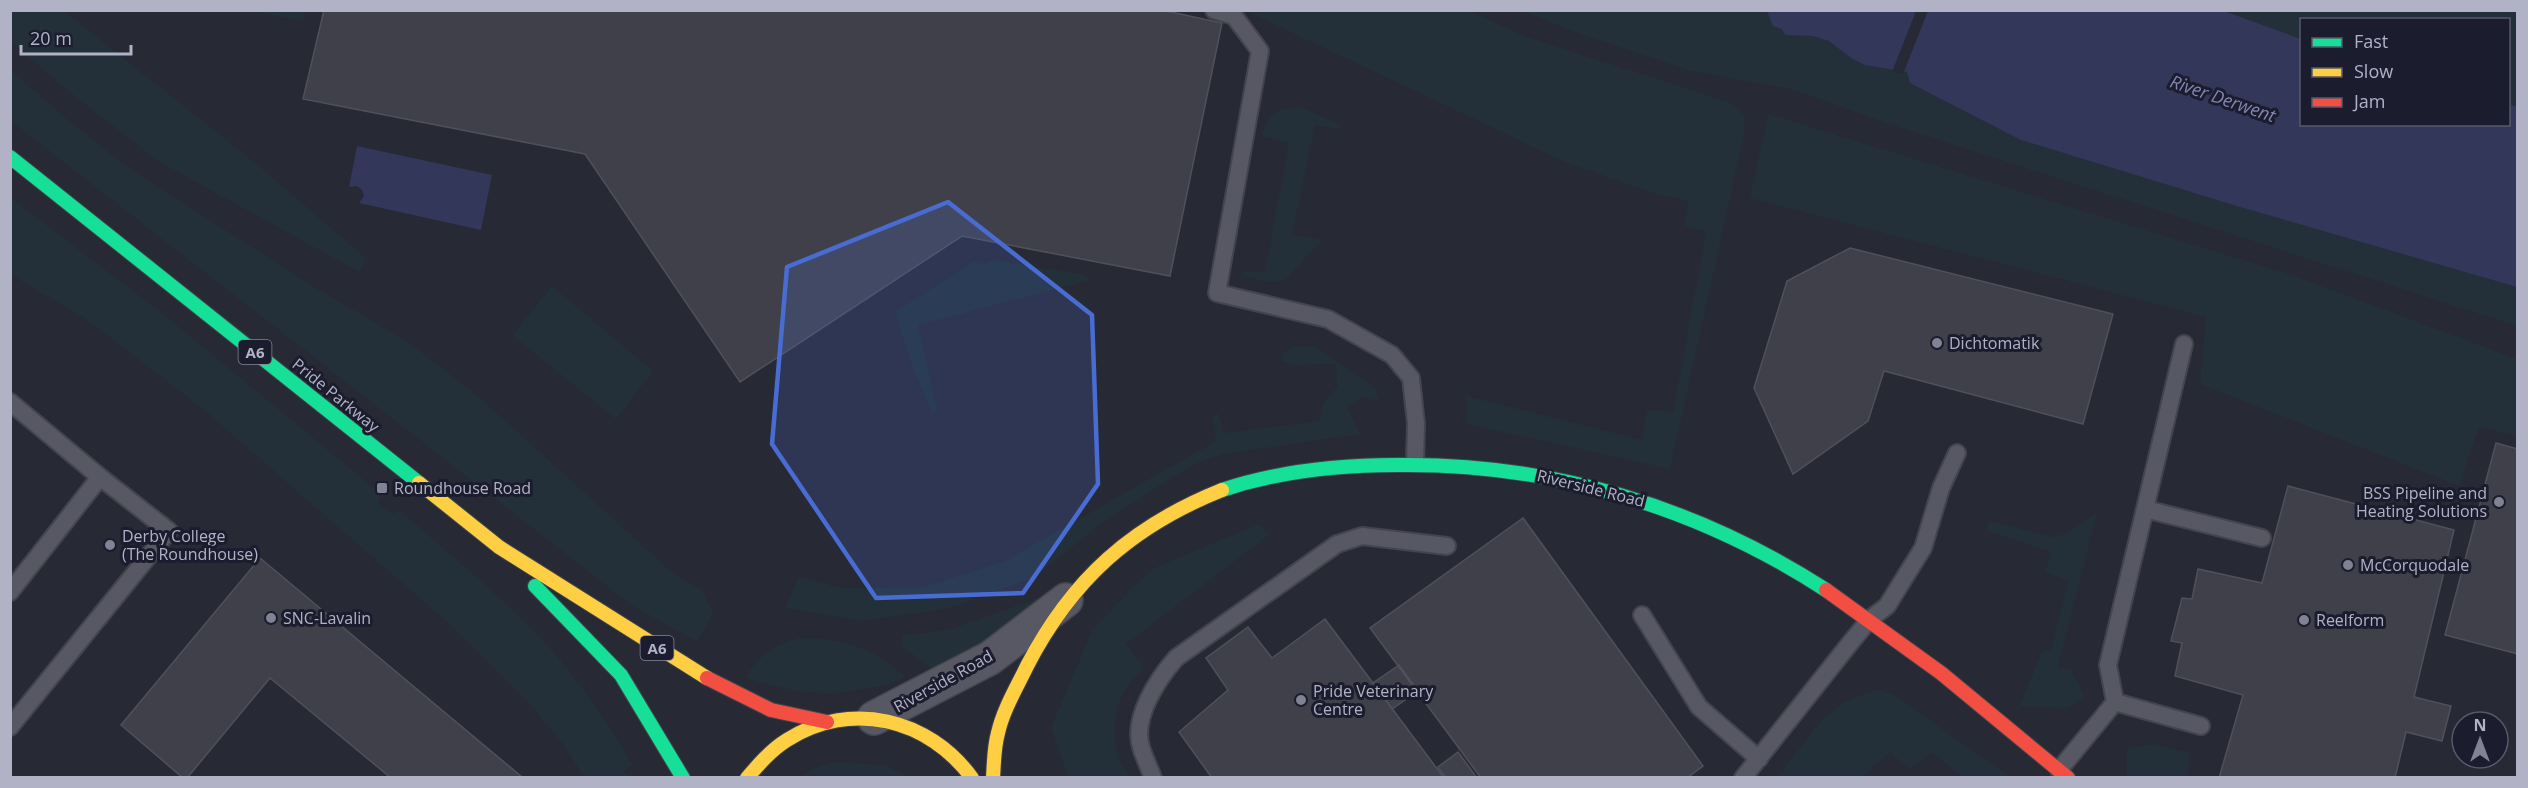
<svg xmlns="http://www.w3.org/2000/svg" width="2528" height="788" viewBox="0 0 2528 788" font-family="'Open Sans',sans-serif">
	<rect width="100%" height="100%" fill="#272934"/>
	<path fill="#243039" d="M 11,10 L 64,11 L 253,161 L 366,258 L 359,272 L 158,161 L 77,98 L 11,42 Z
		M 251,11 L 305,11 L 303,21 Z
		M 1246,11 L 1470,11 L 1522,35 L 1731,103 L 1745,116 L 1744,134 L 1670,469 L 1466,424 L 1466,396 L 1642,440 L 1647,409 L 1673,413 L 1706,232 L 1684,225 L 1688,201 L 1657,194 L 1567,163 Z
		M 1523,11 L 1767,11 L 1773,25 L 1783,29 L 1785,35 L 1812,36 L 1829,41 L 1851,58 L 1907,72 L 2021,140 L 2240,207 L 2517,287 L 2517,326 L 1889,124 L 1791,89 L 1691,71 L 1583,35 Z
		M 2224,11 L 2517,11 L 2517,107 L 2509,104 L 2508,20 L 2302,20 L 2301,39 Z
		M 11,70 L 64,117 L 129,168 L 306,282 L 408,342 L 479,397 L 674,574 L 702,590 L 713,613 L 697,642 L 630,604 L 11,121 Z
		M 1300,107 L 1339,124 L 1341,130 L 1315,125 L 1292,234 L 1322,240 L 1284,281 L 1266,281 L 1242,276 L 1243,272 L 1265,271 L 1289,143 L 1262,136 C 1268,111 1276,110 1300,107 Z
		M 1768,114 L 2295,276 L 2517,359 L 2517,436 L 2479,427 L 2459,486 L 2200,384 L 2206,317 L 1750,198 Z
		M 11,198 L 157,309 L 381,494 L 377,503 L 393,514 L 399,510 C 449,553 501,596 547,645 C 580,681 607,722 632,764 L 624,771 L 631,777 L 584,777 L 562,743 L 528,702 L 455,629 L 204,410 L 85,318 L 11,275 Z
		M 993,260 L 1085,275 L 1091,280 L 918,325 L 937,410 L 933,416 L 913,367 L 895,312 L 973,262 L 985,264 Z
		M 552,286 L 653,371 L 616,419 L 512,335 Z
		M 1308,346 L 1317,348 L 1375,388 L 1379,402 L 1364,397 L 1346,406 L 1360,434 L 1224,454 L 1192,465 L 1103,522 L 1036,576 L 951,608 L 861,621 L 785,608 L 799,576 L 841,588 L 924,587 L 1005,561 L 1216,441 L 1212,416 L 1218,413 L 1224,433 L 1320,421 C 1321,405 1326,399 1337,387 L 1336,364 L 1293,365 L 1283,362 L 1281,354 L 1293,347 Z
		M 2097,512 L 2058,667 L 2071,670 L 2085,697 L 2067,708 L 2020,706 L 2041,653 L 2051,649 L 2068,581 L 2045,572 L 2051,552 L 1986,530 L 1989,521 L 2053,537 L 2067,533 Z
		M 1259,524 L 1270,534 L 1126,644 L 1144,667 L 1124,691 L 1117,709 L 1114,732 L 1117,756 L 1130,777 L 1068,777 L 1051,728 L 1092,630 L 1132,588 L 1152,569 Z
		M 1053,593 L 1009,628 L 934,670 L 901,646 L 903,635 L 948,630 Z
		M 800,638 C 848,639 868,646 905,676 C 895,684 883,686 870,688 C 819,698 795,692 745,678 C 758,655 775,644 800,638 Z
		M 1878,689 L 1894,695 L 2010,777 L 1963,777 L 1931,752 L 1909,770 L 1890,752 L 1862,777 L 1777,777 L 1821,721 L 1844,702 Z
		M 2153,744 L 2191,753 L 2187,777 L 2127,777 L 2127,748 Z
		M 834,762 L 883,765 L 910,777 L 799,777 L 819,766 Z"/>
	<path fill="#33375a" d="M 1767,11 L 2224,11 L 2301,39 L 2302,124 L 2508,124 L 2509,104 L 2517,107 L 2517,287 L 2240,207 L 2021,140 L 1910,83 L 1907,72 L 1865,65 L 1851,58 L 1829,41 L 1812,36 L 1785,35 L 1782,29 L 1773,26 Z
		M 357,146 L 492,175 L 481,230 L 359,203 L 364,196 L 362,190 L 357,186 L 349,187 Z"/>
	<path fill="#272934" d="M 1916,11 L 1928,11 L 1903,74 L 1892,72 Z"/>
	<path fill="#3f404a" stroke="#4f505c" stroke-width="1.5" d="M 324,10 L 1162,10 L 1222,23 L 1170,276 L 962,236 L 740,382 L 585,154 L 303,99 Z
		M 1850,248 L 2113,314 L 2083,424 L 1884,371 L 1868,421 L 1793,474 L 1754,388 L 1787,281 Z
		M 2496,443 L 2518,449 L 2518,654 L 2445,635 Z
		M 2288,486 L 2454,530 L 2414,697 L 2451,706 L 2442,741 L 2406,732 L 2395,778 L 2219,778 L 2243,695 L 2175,676 L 2182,643 L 2171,641 L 2182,598 L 2192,599 L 2198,569 L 2262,583 Z
		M 1523,518 L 1703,766 L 1687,778 L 1481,778 L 1370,628 Z
		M 260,558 L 522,777 L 391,778 L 270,678 L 187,778 L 183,778 L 121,725 Z
		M 1325,619 L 1373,683 L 1444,778 L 1212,778 L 1179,732 L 1228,690 L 1206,658 L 1248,627 L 1272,658 Z
		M 1399,665 L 1418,691 L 1392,709 L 1373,683 Z
		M 1458,752 L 1477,778 L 1446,778 L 1438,767 Z"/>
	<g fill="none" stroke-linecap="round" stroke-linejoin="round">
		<g stroke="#43454d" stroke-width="20">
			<path id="lane" d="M 1214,10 L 1234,16 L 1260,51 L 1217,293 L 1328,319 L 1392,355 L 1411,378 L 1416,424 L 1415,463
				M 10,402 L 100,477 L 10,592
				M 2145,509 L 2262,538
				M 1642,615 L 1699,707 L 1759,759
				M 2115,702 L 2201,726
				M 10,727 L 169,531 L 100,477
				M 2059,770 L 2115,702 L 2108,665 L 2184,344
				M 1153,778 C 1149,767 1144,757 1141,747 C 1132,717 1158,679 1176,658 L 1337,544 L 1362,536 L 1447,546
				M 1743,778 L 1851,642 L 1870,619 L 1887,606 L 1923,548 L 1941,488 L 1957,453"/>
		</g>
		<g stroke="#43454d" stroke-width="36">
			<path id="street" d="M 874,718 L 990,658 L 1066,600"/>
		</g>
		<g stroke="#43454d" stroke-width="16">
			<path id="fast" d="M 10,157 L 419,483
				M 1222,490 C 1279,471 1337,465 1397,465 C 1551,463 1696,506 1826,590
				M 535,586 L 621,675 L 683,778"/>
		</g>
		<g stroke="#43454d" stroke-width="16">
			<path id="slow" d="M 419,483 L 499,547 L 707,678
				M 747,778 C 759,764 771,750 787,740 C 851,699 929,719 972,778
				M 993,778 C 994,763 994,747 998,733 C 1003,710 1017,687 1027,666 C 1072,579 1132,526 1222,490"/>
		</g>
		<g stroke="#43454d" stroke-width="16">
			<path id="jam" d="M 1826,590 L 1941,673 L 2068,778
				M 707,678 L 771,710 L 827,722"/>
		</g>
		<use href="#lane" stroke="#575863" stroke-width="16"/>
		<use href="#street" stroke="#575863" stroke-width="33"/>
		<use href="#fast" stroke="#16e098" stroke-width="14"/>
		<use href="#slow" stroke="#ffcf43" stroke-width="14"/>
		<use href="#jam" stroke="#f24e42" stroke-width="14"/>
	</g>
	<path fill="#496cd3" fill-opacity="0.2" stroke="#496cd3" stroke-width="4.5" stroke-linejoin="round" d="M 948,202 L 1092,315 L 1098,484 L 1023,593 L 876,598 L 772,444 L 787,267 Z"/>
	<g fill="#818293" stroke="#1b1d2e" stroke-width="2">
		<circle cx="1937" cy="343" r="6"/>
		<rect x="376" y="482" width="12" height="12" rx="3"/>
		<circle cx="2499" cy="502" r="6"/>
		<circle cx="110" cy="545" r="6"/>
		<circle cx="2348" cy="565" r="6"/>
		<circle cx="271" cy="618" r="6"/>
		<circle cx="2304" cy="620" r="6"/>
		<circle cx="1301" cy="700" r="6"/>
	</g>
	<g text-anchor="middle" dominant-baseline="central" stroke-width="6" stroke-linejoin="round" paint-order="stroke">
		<g fill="#1b1d2e" stroke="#848598" stroke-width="1.5">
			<rect x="238.5" y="340" width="33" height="24" rx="4.5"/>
			<rect x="640.5" y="636" width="33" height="24" rx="4.5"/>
		</g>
		<g font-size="15" font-weight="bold" fill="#b1b2c6">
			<text x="255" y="352">A6</text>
			<text x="657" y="648">A6</text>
		</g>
		<g font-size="16" fill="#b1b2c6" stroke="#1b1d2e" text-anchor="start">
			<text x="1949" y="343">Dichtomatik</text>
			<text x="394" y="488">Roundhouse Road</text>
			<text x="2487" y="493" text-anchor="end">BSS Pipeline and<tspan x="2487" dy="18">Heating Solutions</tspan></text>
			<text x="122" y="536">Derby College<tspan x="122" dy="18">(The Roundhouse)</tspan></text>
			<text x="2360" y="565">McCorquodale</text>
			<text x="283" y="618">SNC-Lavalin</text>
			<text x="2316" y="620">Reelform</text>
			<text x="1313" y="691">Pride Veterinary<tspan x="1313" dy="18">Centre</tspan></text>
		</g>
		<g font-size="16" fill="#b1b2c6" stroke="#1b1d2e">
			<text transform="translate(336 395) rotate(39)">Pride Parkway</text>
			<text transform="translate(1591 488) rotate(14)">Riverside Road</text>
			<text transform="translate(943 681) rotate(-29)">Riverside Road</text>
		</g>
		<g font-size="18" font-style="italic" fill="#8085b2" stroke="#1b1d2e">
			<text transform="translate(2223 98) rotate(19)">River Derwent</text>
		</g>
	</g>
	<rect width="2528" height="788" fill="none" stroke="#b1b2c6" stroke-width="24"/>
	<rect x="2300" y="18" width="210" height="108" fill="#1b1d2e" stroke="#57596b" stroke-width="1.5"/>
	<rect x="2312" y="38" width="30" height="9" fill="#16e098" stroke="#57596b" stroke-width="1.5"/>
	<text x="2354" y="48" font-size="18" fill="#b1b2c6">Fast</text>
	<rect x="2312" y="68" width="30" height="9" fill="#ffcf43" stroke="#57596b" stroke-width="1.5"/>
	<text x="2354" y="78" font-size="18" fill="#b1b2c6">Slow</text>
	<rect x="2312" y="98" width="30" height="9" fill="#f24e42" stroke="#57596b" stroke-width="1.5"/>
	<text x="2354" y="108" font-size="18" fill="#b1b2c6">Jam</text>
	<g transform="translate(2480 740)"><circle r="28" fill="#1b1d2e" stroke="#57596b" stroke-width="1.5"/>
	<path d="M0-4.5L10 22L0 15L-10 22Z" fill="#818293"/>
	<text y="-9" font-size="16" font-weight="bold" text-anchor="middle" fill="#b1b2c6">N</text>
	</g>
	<path d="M21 45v9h110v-9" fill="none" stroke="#b1b2c6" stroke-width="3"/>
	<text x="30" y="45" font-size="18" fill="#b1b2c6" stroke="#1b1d2e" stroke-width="4.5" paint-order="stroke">20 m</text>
</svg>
